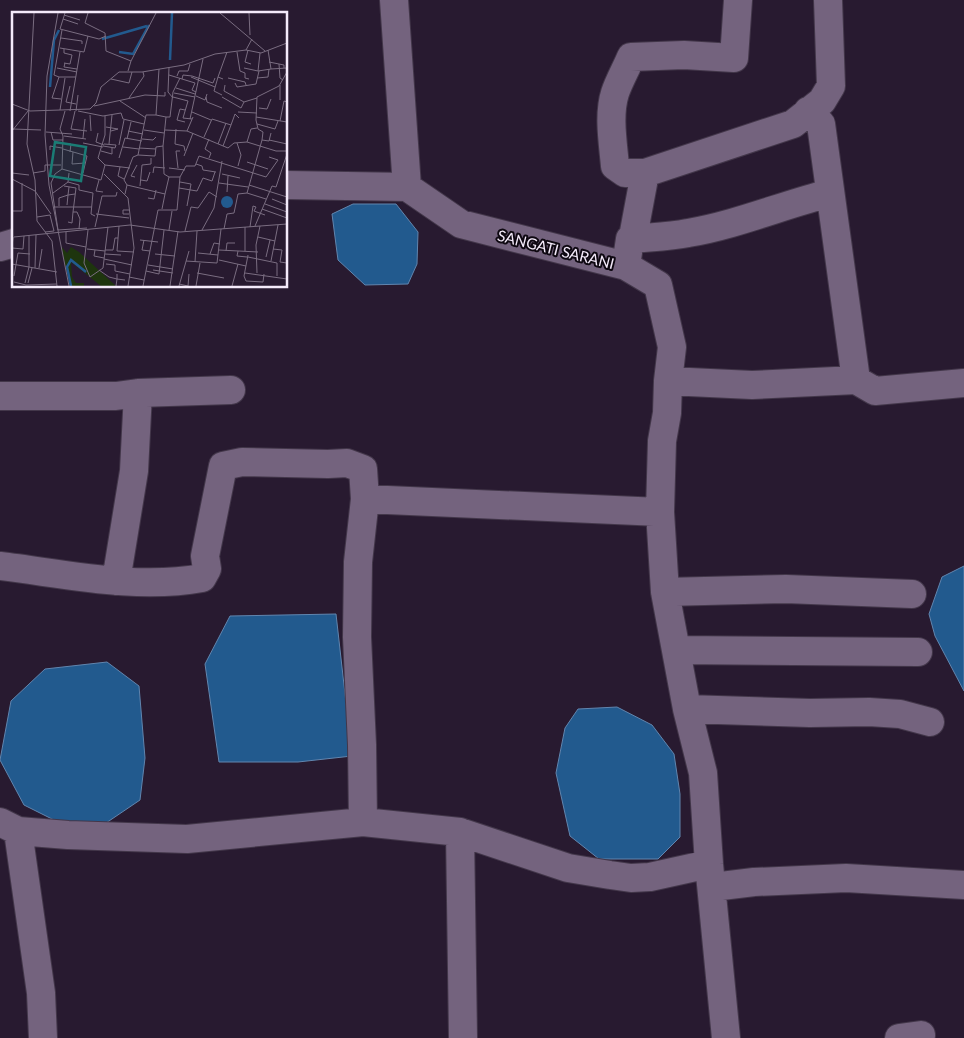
<svg xmlns="http://www.w3.org/2000/svg" width="964" height="1038" viewBox="0 0 964 1038" font-family="Lato,sans-serif">
	<rect width="100%" height="100%" fill="#281a30"/>
	<path fill="#225a8e" stroke="#6185ae" d="M 353,204 L 396,204 L 418,232 L 417,264 L 408,284 L 365,285 L 338,260 L 332,214 Z
		M 964,566 L 964,691 L 935,636 L 929,614 L 942,577 Z
		M 336,614 L 352,756 L 298,762 L 219,762 L 205,664 L 230,616 Z
		M 107,662 L 139,686 L 145,758 L 140,800 L 106,823 L 58,822 L 24,805 L 0,760 L 11,701 L 45,669 Z
		M 617,707 L 652,725 L 674,754 L 680,794 L 680,837 L 658,859 L 599,859 L 570,836 L 556,773 L 565,728 L 578,709 Z"/>
	<g fill="none" stroke-linecap="round" stroke-linejoin="round">
		<g stroke="#43374a" stroke-width="30">
			<path id="minor" d="M 394,0 L 407,187
				M 808,111 L 821,124 L 856,380
				M 645,173 L 625,173 L 615,166 C 613,143 608,115 615,93 C 619,81 626,69 631,57 L 684,55 L 734,58 L 738,0
				M 286,185 L 407,187 L 461,224 L 626,266 L 630,239 L 633,237 L 645,173 L 793,124 L 822,101 L 831,86 L 828,0
				M 630,239 C 649,237 669,237 688,233 C 736,225 783,205 830,193
				M 0,247 L 14,243
				M 626,266 L 658,285 L 672,347 L 668,381 L 667,413 L 662,441 L 660,512 L 665,592 L 687,709 L 703,773 L 709,864 L 726,1038
				M 668,381 L 752,385 L 856,380 L 875,391 L 964,383
				M 0,396 L 116,396 L 138,393 L 231,390
				M 365,499 L 660,512
				M 0,566 C 66,574 136,590 202,578 L 207,569 L 205,556 L 223,466 L 242,462 L 328,464 L 347,463 L 363,469 L 365,499 L 358,562 L 357,637 L 362,745 L 363,822
				M 116,581 L 134,471 L 138,393
				M 665,592 L 786,589 L 912,594
				M 676,650 L 918,652
				M 687,709 L 810,713 L 869,712 L 900,714 L 930,722
				M 0,822 L 18,831 L 68,835 L 187,839 L 363,822 L 460,832 L 568,868 L 610,875 L 631,878 L 650,877 L 709,864
				M 18,831 L 41,993 L 43,1038
				M 460,832 L 463,1038
				M 713,887 L 754,882 L 846,878 L 964,885
				M 899,1038 L 921,1035"/>
		</g>
		<use href="#minor" stroke="#74637e" stroke-width="28"/>
	</g>
	<g text-anchor="middle" dominant-baseline="central" stroke-width="4" stroke-linejoin="round" paint-order="stroke">
		<g font-size="15" fill="#f4eafa" stroke="#0e0811">
			<text transform="translate(556 249) rotate(14)">SANGATI SARANI</text>
		</g>
	</g>
	<g transform="translate(12 12)">
		<rect width="275" height="275" fill="#281a30"/>
		<path d="M 49,234 L 55,241 L 59,235 L 67,240 L 104,274 L 89,274 L 59,250 L 60,265 L 64,271 L 72,271 L 72,274 L 58,274 Z" fill="#1e350e"/>
		<path d="M209 190a6 6 0 1 1 12 0a6 6 0 1 1-12 0Z" fill="#225a8e"/>
		<path fill="none" stroke="#225a8e" stroke-width="2.5" d="M 90,27 L 135,14M 107,40 L 121,42 L 137,13M 158,48 L 160,1M 38,75 L 42,28 L 47,18M 59,274 L 55,255 L 59,248 L 74,260"/>
		<path fill="none" stroke="#7a6d81" stroke-width="1" d="M 22,1 L 15,132 L 23,168 L 25,209 L 40,229 L 45,274M 46,1 L 35,64 L 33,123 L 37,173 L 57,274M 53,1 L 48,17 L 87,27 L 94,24M 76,1 L 73,11 L 93,21 L 94,39 L 119,49 L 116,59M 208,1 L 253,39M 237,1 L 238,23M 52,3 L 68,8M 51,7 L 66,12M 49,26 L 70,29 L 70,32M 48,36 L 72,40 L 76,24M 234,38 L 249,41 L 275,31M 236,38 L 233,50 L 239,52M 256,38 L 259,57 L 275,56M 225,40 L 228,59 L 233,61 L 233,66 L 237,67M 119,49 L 144,1M 257,50 L 272,53 L 272,56M 52,51 L 58,52 L 60,43 L 52,41 L 52,37M 53,51 L 52,55 L 65,57M 267,52 L 268,66 L 271,68M 157,55 L 156,80 L 161,86M 45,56 L 65,60M 232,56 L 246,59 L 259,57M 246,59 L 248,41M 157,63 L 183,71 L 180,78 L 184,80M 165,64 L 167,59 L 176,59 L 178,52M 47,65 L 42,63 L 50,18M 47,65 L 40,86 L 49,87M 47,65 L 64,65M 179,65 L 203,75M 206,65 L 215,40M 216,66 L 233,70 L 234,73M 245,66 L 256,65 L 257,57M 99,67 L 117,71 L 120,60M 170,67 L 171,63 L 180,64 L 201,71 L 203,66M 223,71 L 225,75 L 244,72 L 247,59M 213,73 L 212,79 L 232,90 L 245,86M 268,73 L 268,88M 58,74 L 54,90 L 64,92M 164,76 L 183,82M 162,81 L 183,85M 210,83 L 202,79 L 206,65 L 211,67M 184,84 L 193,88 L 195,82M 161,85 L 176,89 L 171,106 L 180,107M 194,85 L 195,90 L 210,96M 210,85 L 229,96 L 232,90M 117,86 L 132,64 L 131,60M 108,89 L 134,106M 0,92 L 18,99 L 78,97 L 84,91 L 89,75 L 107,60 L 130,60 L 172,53 L 203,42 L 234,38 L 240,27M 82,94 L 133,83 L 153,84 L 153,80M 247,96 L 255,97 L 259,87M 48,98 L 53,66M 173,98 L 168,97 L 165,108 L 173,110M 58,99 L 68,40M 63,99 L 59,117 L 75,119M 64,99 L 66,83M 66,99 L 91,104 L 109,101 L 111,107 L 132,112M 180,100 L 199,108M 226,100 L 245,101M 78,103 L 79,119M 154,105 L 158,105 L 161,80 L 168,66M 244,105 L 275,110M 178,107 L 191,47M 268,109 L 272,89 L 275,90M 245,112 L 263,117 L 266,109M 219,113 L 223,102 L 227,106M 94,115 L 106,117 L 99,119M 1,117 L 29,118M 164,117 L 163,132 L 172,134 L 173,139M 132,118 L 152,121M 153,118 L 175,119 L 216,136 L 222,131 L 235,130 L 264,139 L 275,139M 0,119 L 16,99M 116,119 L 131,122M 175,119 L 181,105M 34,120 L 60,122M 39,120 L 41,128 L 51,128M 86,121 L 84,130 L 92,133M 52,124 L 74,127M 192,125 L 200,107 L 219,113 L 211,134M 71,126 L 73,107M 115,127 L 119,110M 130,127 L 141,128 L 144,125M 197,127 L 193,137 L 199,141 L 197,146M 250,128 L 257,129 L 259,121M 257,128 L 275,132M 235,130 L 239,117 L 245,116M 44,131 L 59,132 L 58,140M 71,131 L 91,135M 225,131 L 229,143 L 226,154M 97,132 L 100,103M 206,132 L 214,111M 107,133 L 112,108M 91,134 L 103,136 L 104,133 L 92,132M 151,134 L 152,162 L 157,165M 111,135 L 127,137M 127,136 L 144,137M 51,137 L 75,144 L 71,161M 38,138 L 38,134 L 50,136M 89,139 L 100,142 L 100,136M 61,140 L 60,152 L 73,151M 126,143 L 143,144 L 144,135 L 151,134 L 154,105 L 144,103M 172,144 L 181,121M 107,146 L 113,126 L 130,129M 235,150 L 256,157M 184,152 L 190,154 L 191,158 L 204,160M 93,153 L 118,156M 108,155 L 106,164 L 112,167M 157,156 L 173,158M 166,156 L 164,139 L 168,139M 50,157 L 51,124 L 48,117 L 53,99M 0,161 L 17,163M 21,161 L 33,159 L 33,153 L 49,153M 141,161 L 142,155 L 153,156M 92,162 L 116,186 L 122,236 L 116,274M 210,162 L 228,166M 123,165 L 119,164 L 125,153M 0,167 L 23,179 L 39,202M 87,168 L 84,179 L 91,180M 129,168 L 135,169 L 138,160M 56,170 L 67,173 L 67,178 L 81,181 L 79,202 L 83,204M 168,170 L 179,172 L 175,194M 207,171 L 236,175M 115,173 L 153,182 L 150,197M 237,173 L 275,185M 52,174 L 64,176 L 61,200 L 65,200 L 68,207 L 67,217M 128,174 L 130,153 L 139,152 L 139,146M 167,176 L 185,179 L 191,166 L 200,169 L 203,160M 215,180 L 216,164M 41,181 L 56,170 L 57,161M 235,181 L 254,187M 113,182 L 115,173 L 112,168 L 121,145 L 126,143 L 134,103 L 144,103 L 147,57M 153,182 L 157,165 L 168,165 L 174,154 L 183,154 L 187,144 L 254,165 L 266,148 L 257,145M 136,186 L 142,187 L 144,178M 260,187 L 275,193M 253,192 L 275,200M 55,193 L 56,183 L 63,182M 47,194 L 47,186 L 56,183 L 57,175M 42,195 L 80,195M 250,197 L 275,206M 0,199 L 10,199 L 10,171M 84,202 L 117,206M 117,202 L 111,202 L 111,198 L 117,198M 25,205 L 38,203 L 42,219 L 33,220M 56,210 L 60,211 L 61,200M 107,214 L 105,239 L 122,240M 243,214 L 260,174 L 264,175 L 275,142M 83,215 L 90,184 L 104,184 L 105,180M 238,215 L 241,194 L 244,195 L 242,199 L 253,203M 75,216 L 46,218 L 39,171 L 43,162 L 50,157 L 89,168 L 93,153 L 86,146 L 93,123 L 93,104M 212,217 L 215,202 L 222,201 L 226,182 L 235,181 L 250,128 L 251,120 L 246,117 L 244,108 L 245,85 L 267,74 L 275,60M 76,218 L 72,251 L 78,265M 157,218 L 160,199M 190,218 L 202,196 L 210,149M 173,219 L 179,195 L 186,196 L 197,180 L 205,185M 54,220 L 54,231 L 74,235M 1,225 L 0,236 L 11,237 L 12,224M 2,225 L 118,213 L 168,220 L 275,212M 246,225 L 263,229M 128,228 L 146,230M 132,228 L 130,238 L 138,239M 75,237 L 93,239M 261,237 L 270,238 L 268,250 L 275,251M 83,238 L 82,244 L 92,246M 93,238 L 101,238 L 103,226 L 106,226M 207,238 L 246,240M 214,239 L 215,231 L 223,231M 226,239 L 225,244 L 235,245M 233,239 L 233,215M 186,241 L 206,243M 93,242 L 109,243M 143,242 L 163,244M 198,242 L 202,231 L 208,232M 236,243 L 232,264 L 234,269 L 251,270 L 252,262M 236,245 L 265,251 L 265,264M 254,245 L 258,228M 92,247 L 120,253M 207,248 L 234,254M 174,249 L 205,251 L 209,217M 259,249 L 266,213M 183,250 L 185,219M 0,252 L 45,260M 94,252 L 103,253 L 103,259 L 118,262M 136,253 L 161,257M 23,256 L 24,223M 27,256 L 30,237M 87,258 L 97,265 L 105,267 L 105,262M 141,258 L 161,261M 134,259 L 147,262 L 152,218M 185,261 L 212,266M 233,261 L 275,267M 245,261 L 244,233 L 248,214M 2,264 L 6,241 L 18,242M 78,265 L 91,256 L 96,215M 117,265 L 132,268M 2,270 L 14,273 L 45,272M 13,271 L 17,255 L 17,223M 16,271 L 20,256M 167,272 L 176,274 L 177,262M 104,274 L 105,267 L 113,268M 131,274 L 146,198 L 165,198 L 168,165M 158,274 L 166,219M 167,274 L 177,239M 184,274 L 188,251M 220,274 L 226,252"/>
		<path fill="#1a7c75" fill-opacity="0.15" stroke="#1a7c75" stroke-width="2.5" d="M 43,130 L 74,135 L 69,169 L 38,164 Z"/>
		<rect width="275" height="275" fill="none" stroke="#f4eafa" stroke-width="2.5"/>
	</g>
</svg>
